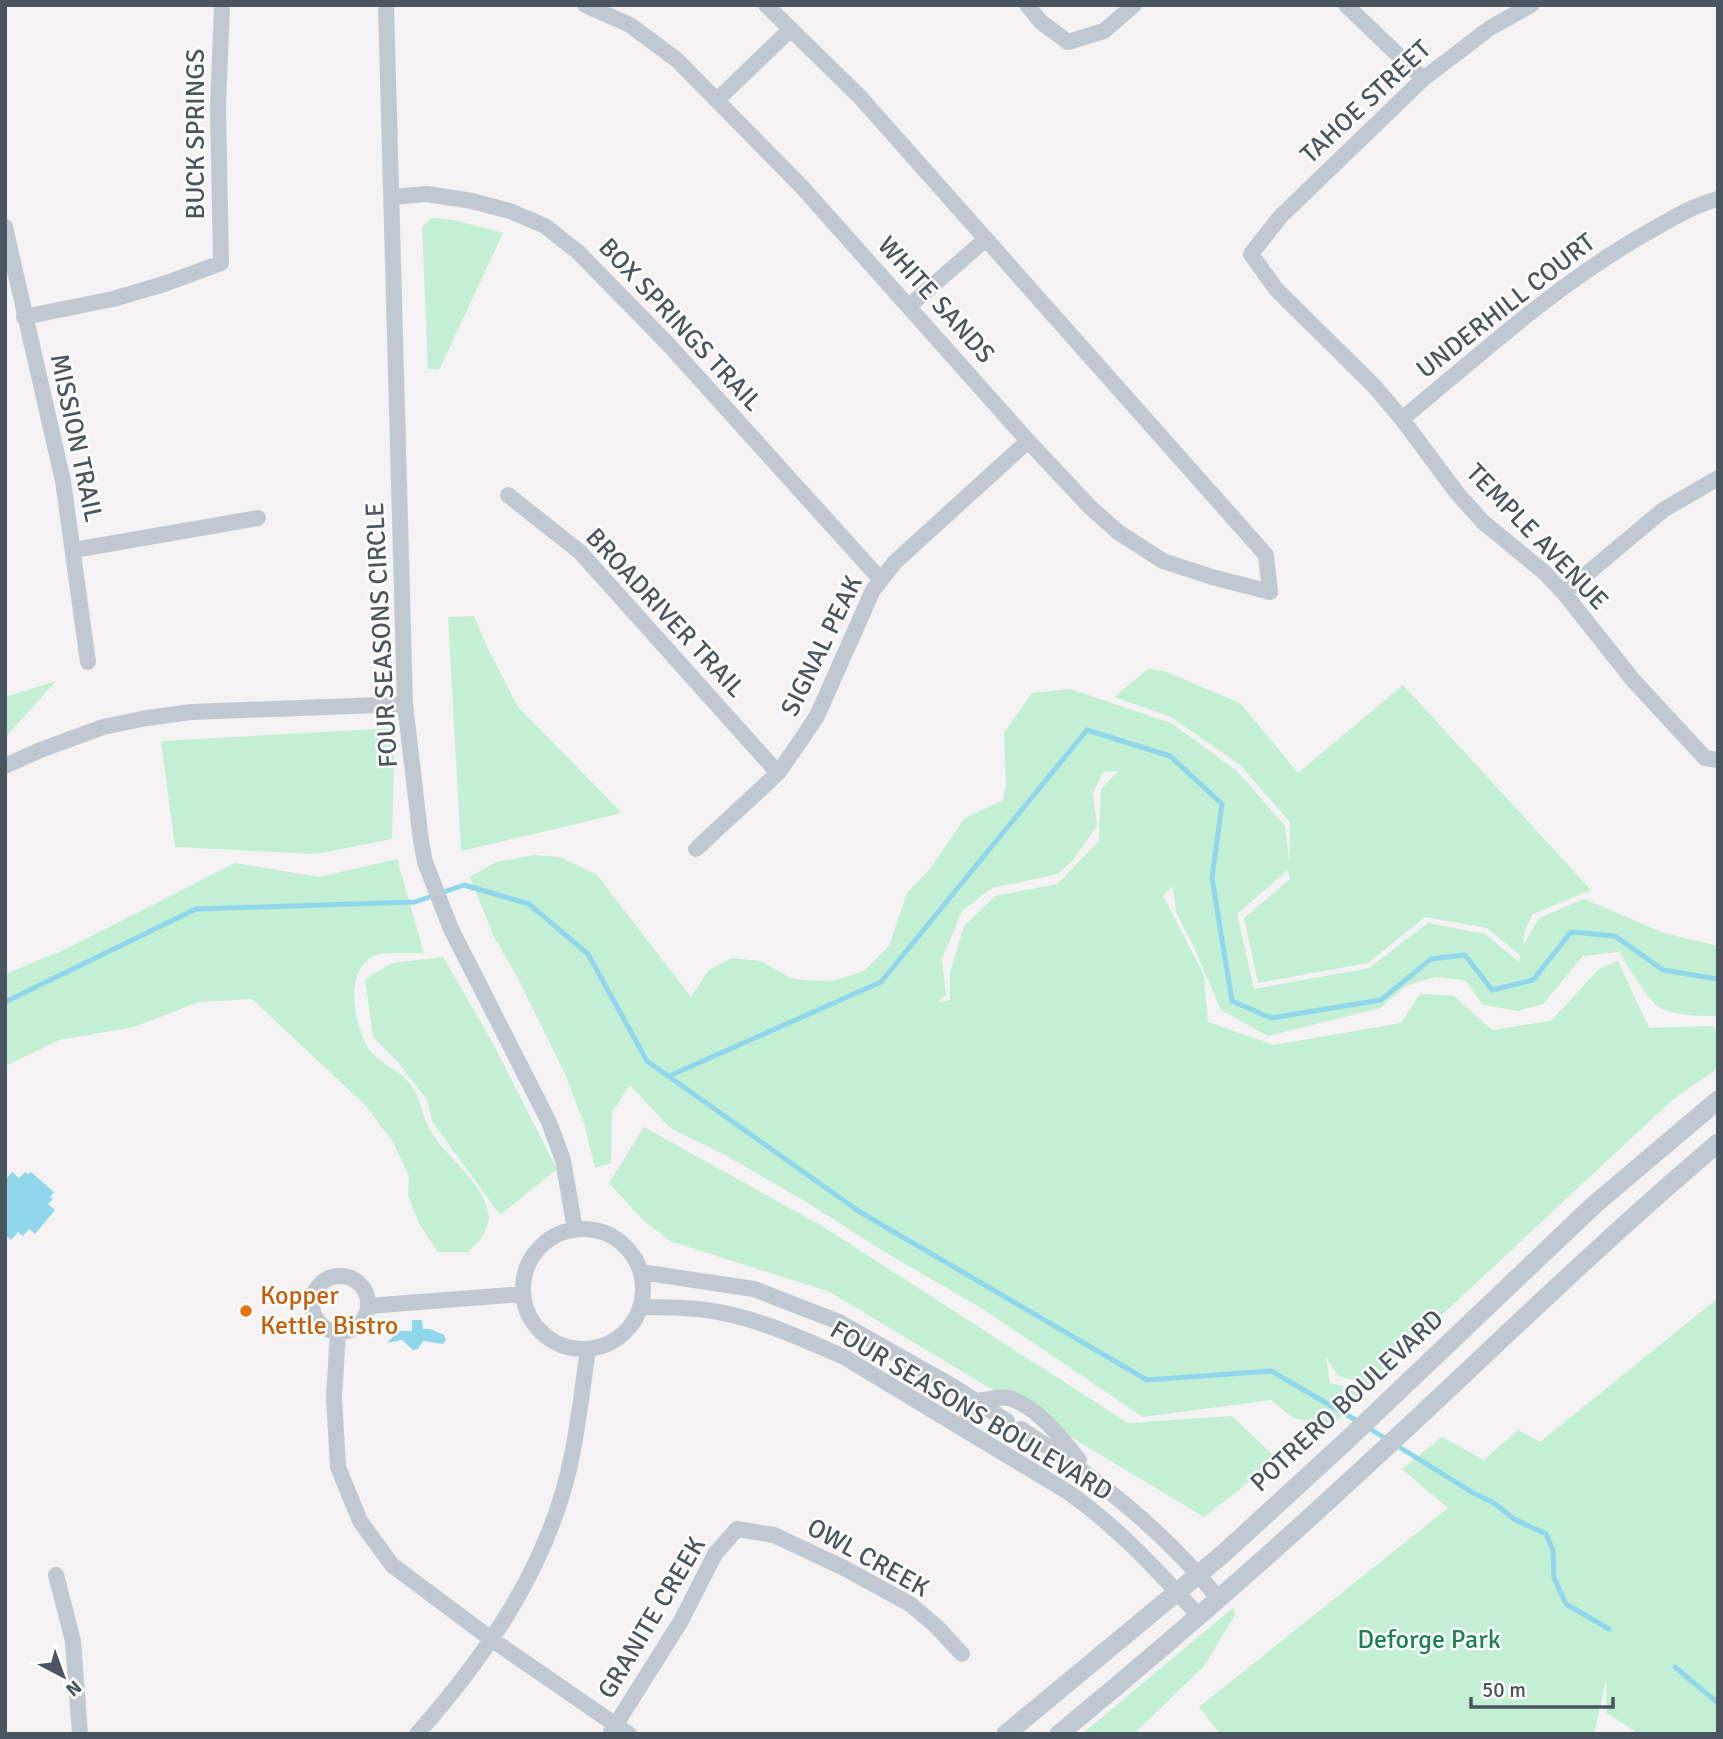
<svg xmlns="http://www.w3.org/2000/svg" width="1723" height="1739" viewBox="0 0 1723 1739" font-family="Signika,sans-serif">
	<rect width="100%" height="100%" fill="#f4f2f2"/>
	<path fill="#c3efd5" fill-rule="evenodd" d="M 432,218 L 454,220 L 503,233 L 439,370 L 428,369 L 422,227 Z
		M 474,616 L 487,647 L 518,707 L 622,813 L 461,851 L 448,617 Z
		M 1148,669 L 1164,671 L 1240,703 L 1298,773 L 1403,685 L 1591,890 L 1533,914 L 1525,930 L 1523,946 L 1539,918 L 1584,899 L 1664,933 L 1718,946 L 1718,1016 C 1701,1016 1679,1016 1663,1009 C 1649,1004 1628,965 1619,952 L 1583,956 L 1543,1004 L 1518,1011 L 1483,1005 L 1465,980 L 1435,977 L 1406,986 L 1380,1008 L 1268,1036 L 1221,1010 L 1194,947 L 1176,912 L 1173,886 L 1163,896 L 1204,975 L 1208,1022 L 1274,1045 L 1401,1023 L 1420,994 L 1454,996 L 1492,1030 L 1551,1021 L 1599,969 L 1618,961 L 1649,1028 L 1713,1026 L 1718,1034 L 1718,1068 L 1671,1101 L 1368,1384 L 1338,1376 L 1326,1357 L 1330,1383 L 1366,1392 L 1331,1426 L 1293,1418 L 1271,1400 L 1143,1417 L 981,1308 L 883,1251 L 808,1203 L 727,1156 L 670,1128 L 630,1085 L 612,1112 L 611,1163 L 595,1168 L 584,1123 L 565,1074 L 519,980 L 494,937 L 470,877 L 496,862 L 534,855 L 560,857 L 597,875 L 691,997 L 709,970 L 731,958 L 761,961 L 790,978 L 806,980 L 833,981 L 864,971 L 889,946 L 907,893 L 930,869 L 965,818 L 1003,800 L 1006,784 L 1004,733 L 1032,693 L 1070,689 L 1171,723 L 1237,771 L 1285,826 L 1289,861 L 1290,822 L 1240,765 L 1171,717 L 1114,697 ZM 1118,771 L 1101,789 L 1099,841 L 1057,884 L 995,896 L 964,926 L 950,972 L 950,1000 L 937,1002 L 946,995 L 942,959 L 962,911 L 992,888 L 1058,874 L 1073,860 L 1097,826 L 1093,793 L 1103,772 ZM 1288,870 L 1290,879 L 1244,918 L 1258,983 L 1368,963 L 1425,917 L 1487,928 L 1520,955 L 1519,962 L 1485,934 L 1428,923 L 1369,968 L 1254,989 L 1237,914 Z
		M 56,681 L 5,738 L 5,697 Z
		M 395,728 L 392,839 L 316,854 L 175,847 L 161,741 Z
		M 397,859 L 424,953 C 412,954 386,952 376,955 C 343,969 354,1021 367,1046 C 377,1064 399,1068 411,1085 C 420,1097 421,1110 427,1124 C 442,1156 479,1176 488,1211 C 492,1228 479,1242 468,1252 L 438,1252 L 420,1225 L 408,1196 L 409,1176 L 393,1142 L 365,1105 L 252,999 L 199,1002 L 134,1027 L 59,1040 L 5,1066 L 5,974 L 64,950 L 235,863 L 319,877 Z
		M 443,957 L 490,1038 L 557,1169 L 500,1215 L 432,1121 L 427,1100 L 398,1062 L 373,1037 L 365,979 L 392,963 Z
		M 644,1127 L 822,1226 L 1128,1423 L 1232,1416 L 1278,1460 L 1204,1517 L 830,1292 L 670,1241 L 643,1220 L 609,1183 Z
		M 1718,1298 L 1718,1734 L 1639,1734 L 1607,1713 L 1606,1679 L 1594,1734 L 1220,1734 L 1199,1707 L 1448,1508 L 1402,1469 L 1442,1437 L 1484,1460 L 1518,1430 L 1540,1442 Z
		M 1234,1607 L 1235,1615 L 1204,1666 L 1134,1734 L 1082,1734 Z"/>
	<path fill="#91d7eb" d="M 12,1172 L 19,1178 L 25,1172 L 28,1174 L 31,1172 L 54,1192 L 50,1197 L 53,1199 L 48,1204 L 55,1210 L 35,1234 L 29,1229 L 23,1236 L 18,1232 L 11,1240 L 5,1234 L 5,1180 Z
		M 412,1320 L 422,1320 L 423,1329 L 430,1329 L 444,1335 L 446,1340 L 443,1344 L 423,1341 L 418,1349 L 413,1350 L 402,1340 L 387,1343 L 398,1331 L 412,1331 Z"/>
	<g fill="none" stroke-linecap="round" stroke-linejoin="round">
		<path stroke="#91d7eb" stroke-width="5" d="M 5,1002 L 196,909 L 415,902 L 464,885 L 529,904 L 588,954 L 647,1061 L 860,1212 L 1147,1380 L 1271,1371 L 1359,1422
			M 669,1076 L 881,982 L 1087,730 L 1170,756 L 1222,804 L 1212,878 L 1232,1001 L 1271,1018 L 1381,1000 L 1431,959 L 1465,955 L 1492,990 L 1533,980 L 1571,932 L 1615,936 L 1663,970 L 1717,979
			M 1367,1427 L 1475,1494 L 1494,1503 L 1514,1519 L 1546,1534 L 1553,1550 L 1554,1578 L 1566,1604 L 1609,1629
			M 1675,1667 L 1718,1703"/>
		<path stroke="#c0c9d1" stroke-width="16" d="M 386,5 L 405,704 L 421,841 L 425,862 L 451,929 L 549,1122 L 563,1160 L 575,1229
			M 585,5 L 630,25 L 677,60 L 802,187 L 1028,441 L 1089,506 L 1118,532 L 1163,561 L 1212,577 L 1270,592 L 1266,555 L 860,97 L 766,5
			M 1027,5 L 1041,22 L 1068,42 L 1104,31 L 1134,5
			M 1346,5 L 1423,79
			M 1531,5 L 1490,28 L 1423,79 L 1280,217 L 1251,254 L 1276,289 L 1375,387 L 1402,419 L 1457,493 L 1483,522 L 1544,572 L 1564,593 L 1633,680 L 1705,758 L 1718,760
			M 717,100 L 791,29
			M 392,197 L 427,194 L 472,201 L 510,211 L 545,226 L 578,252 L 669,345 L 881,580
			M 5,227 L 63,481 L 88,662
			M 909,306 L 986,239
			M 24,317 L 113,299 L 164,284 L 221,263 L 218,107 L 222,5
			M 1402,419 C 1482,353 1559,282 1650,231 C 1671,219 1694,205 1718,199
			M 508,495 L 580,552 L 778,773
			M 74,550 L 258,518
			M 1564,593 L 1663,510 L 1718,478
			M 5,766 L 38,751 L 103,727 L 147,718 L 191,712 L 405,704
			M 696,849 L 778,773 L 799,743 L 817,716 L 873,590 L 895,562 L 1028,441
			M523 1289a60 60 0 1 1 120 0a60 60 0 1 1-120 0Z
			M 641,1272 L 754,1289 L 839,1322 L 954,1387 L 1007,1421
			M312 1304a28 28 0 1 1 56 0a28 28 0 1 1-56 0Z
			M 368,1306 L 523,1294
			M 640,1307 C 662,1307 684,1307 706,1310 C 753,1316 801,1338 844,1357 L 1068,1492 C 1119,1528 1157,1570 1199,1616
			M 338,1332 L 334,1397 L 338,1467 L 360,1521 L 392,1565 L 491,1639 L 629,1734
			M 962,1428 L 977,1401 C 986,1400 1001,1396 1009,1398 C 1038,1407 1061,1438 1079,1460
			M 1021,1429 C 1098,1479 1161,1528 1219,1599
			M 56,1575 L 73,1641 L 80,1734
			M 611,1732 L 681,1621 L 715,1554 L 737,1529 L 774,1535 L 844,1568 L 910,1604 L 936,1626 L 962,1654
			M 417,1734 C 488,1654 551,1562 572,1455 C 579,1420 583,1384 588,1349"/>
		<path stroke="#c0c9d1" stroke-width="19" d="M 1006,1734 L 1223,1554 L 1344,1443 L 1594,1205 L 1718,1100
			M 1059,1734 C 1156,1654 1251,1572 1343,1487 C 1468,1373 1588,1253 1718,1143"/>
	</g>
	<circle fill="#e8710a" stroke="#fff" stroke-width="2.5" cx="246" cy="1311" r="7"/>
	<g text-anchor="middle" dominant-baseline="central" stroke-width="5" stroke-linejoin="round" paint-order="stroke">
		<g font-size="26" fill="#4a5560" stroke="#fff">
			<text transform="translate(1366 102) rotate(-43)">TAHOE STREET</text>
			<text transform="translate(196 134) rotate(-90)">BUCK SPRINGS</text>
			<text transform="translate(936 300) rotate(48)">WHITE SANDS</text>
			<text transform="translate(1506 306) rotate(-38)">UNDERHILL COURT</text>
			<text transform="translate(680 325) rotate(47)">BOX SPRINGS TRAIL</text>
			<text transform="translate(76 438) rotate(78)">MISSION TRAIL</text>
			<text transform="translate(1537 537) rotate(46)">TEMPLE AVENUE</text>
			<text transform="translate(665 613) rotate(47)">BROADRIVER TRAIL</text>
			<text transform="translate(382 635) rotate(-93)">FOUR SEASONS CIRCLE</text>
			<text transform="translate(822 646) rotate(-64)">SIGNAL PEAK</text>
			<text transform="translate(1347 1401) rotate(-43)">POTRERO BOULEVARD</text>
			<text transform="translate(971 1411) rotate(31)">FOUR SEASONS BOULEVARD</text>
			<text transform="translate(868 1558) rotate(29)">OWL CREEK</text>
			<text transform="translate(652 1618) rotate(-59)">GRANITE CREEK</text>
		</g>
		<g font-size="26" fill="#c56008" stroke="#fff" text-anchor="start">
			<text x="260" y="1296">Kopper<tspan x="260" dy="30">Kettle Bistro</tspan></text>
		</g>
		<g font-size="26" fill="#1a8250" stroke="#fff">
			<text x="1429" y="1640">Deforge Park</text>
		</g>
	</g>
	<rect width="1723" height="1739" fill="none" stroke="#4a5560" stroke-width="14"/>
	<g transform="translate(63 1676) rotate(139)" stroke="#ffffff" stroke-width="5" paint-order="stroke">
	<path d="M0-5L12 26L0 18L-12 26Z" fill="#4a5560"/>
	<text y="-10" font-size="19" font-weight="bold" text-anchor="middle" fill="#4a5560">N</text>
	</g>
	<path d="M1471 1697v10h142v-10" fill="none" stroke="#4a5560" stroke-width="3.5"/>
	<text x="1482" y="1697" font-size="21" fill="#4a5560" stroke="#ffffff" stroke-width="5" paint-order="stroke">50 m</text>
</svg>
